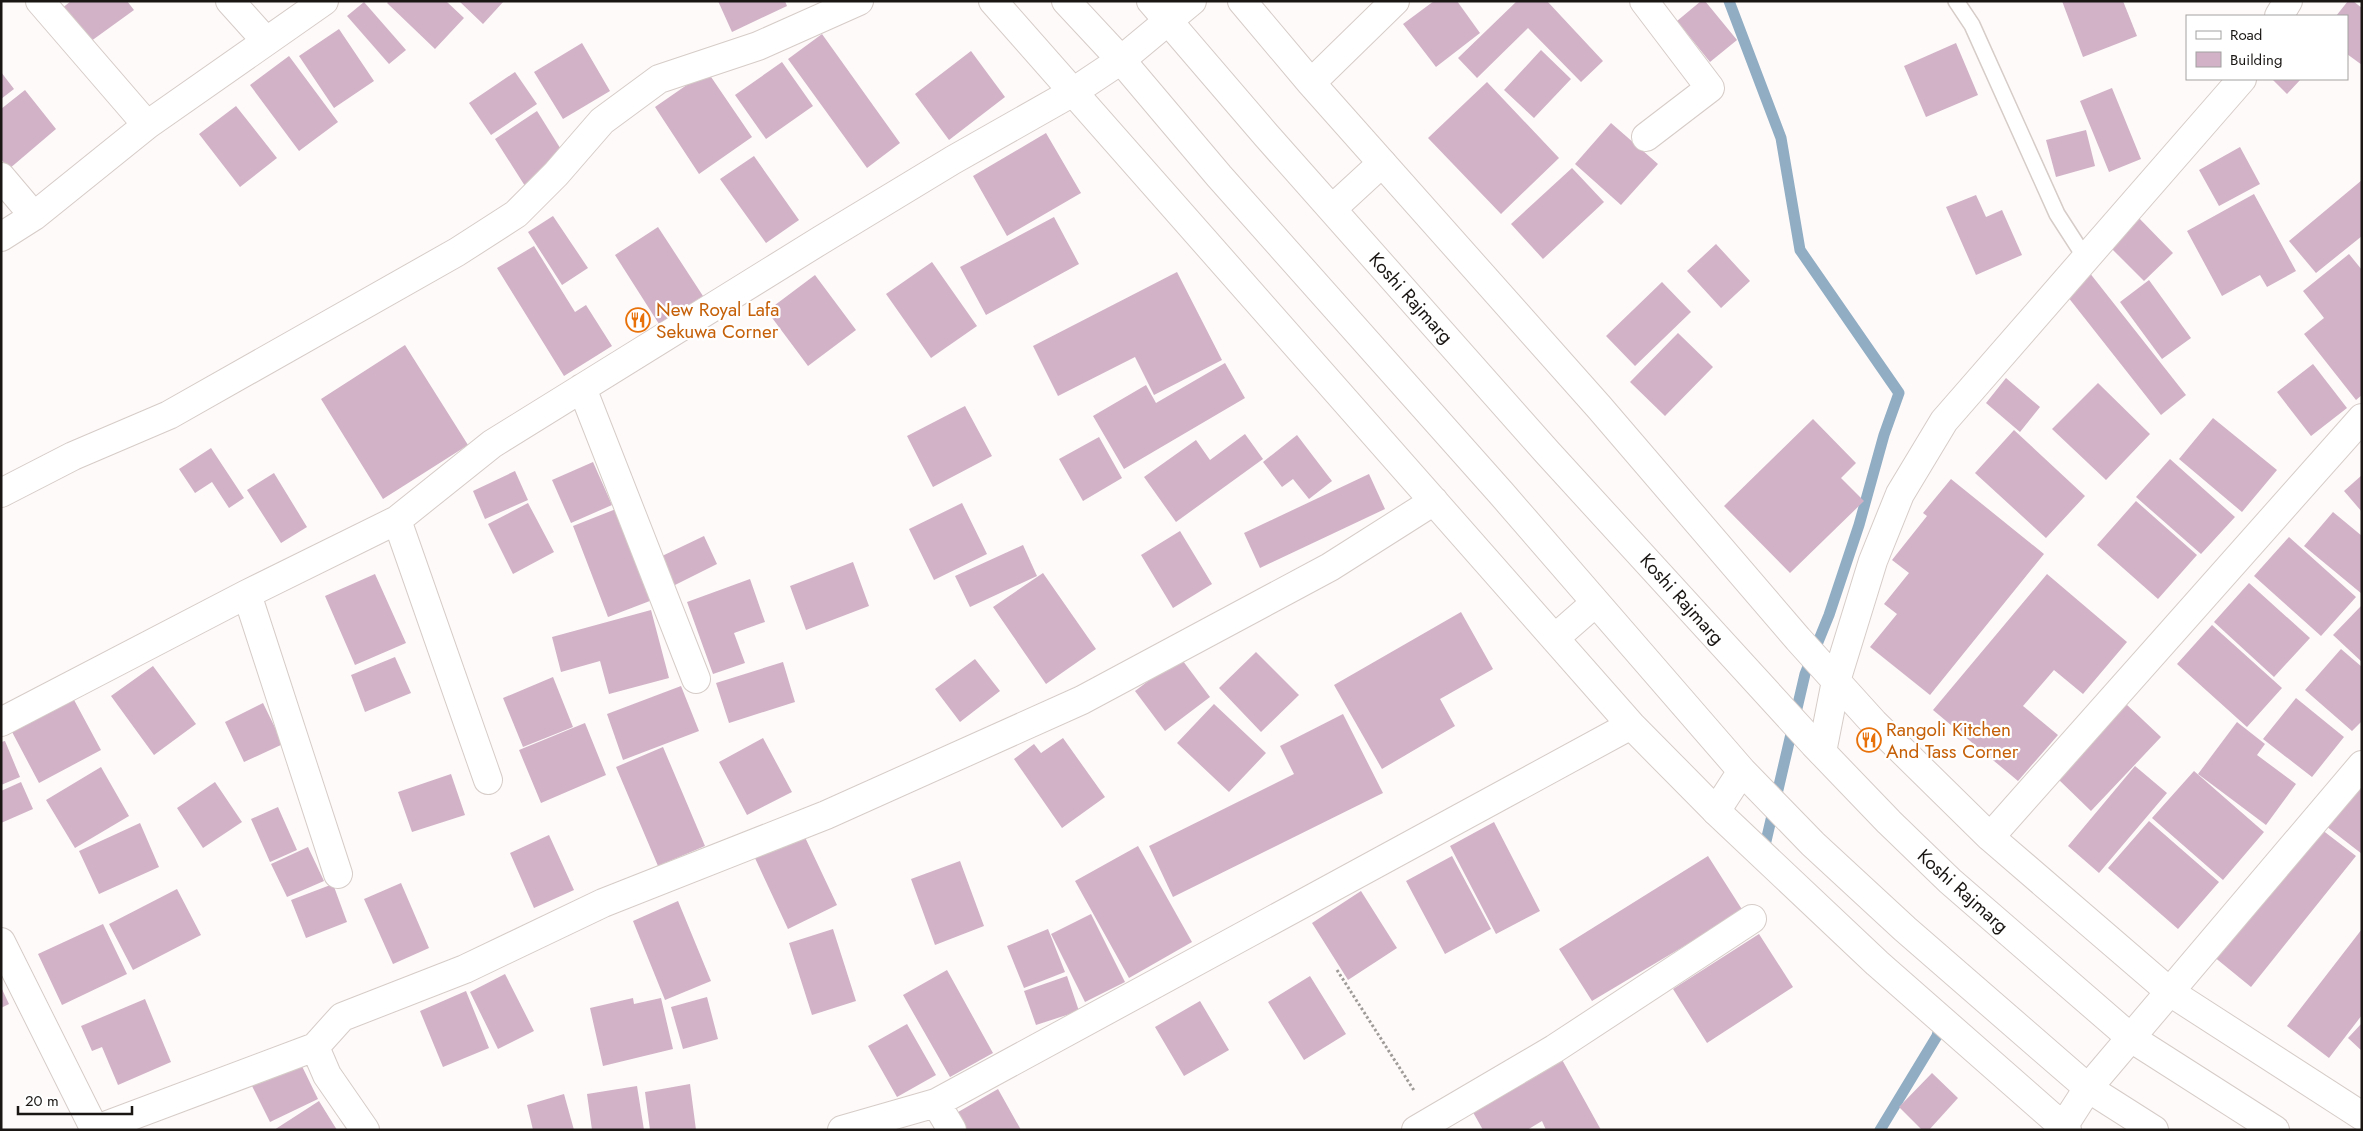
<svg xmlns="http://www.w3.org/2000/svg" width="2363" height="1131" viewBox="0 0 2363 1131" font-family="Jost,sans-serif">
	<rect width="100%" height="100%" fill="#fefaf9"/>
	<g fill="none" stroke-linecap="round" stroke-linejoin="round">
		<path stroke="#90adc4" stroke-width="11" d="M 1729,1 L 1781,138 L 1800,250 L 1899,393 L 1884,435 L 1859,525 L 1829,615 L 1805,674 L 1763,854
			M 1880,1130 L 1937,1036 L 1940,1024 L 1938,1022"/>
	</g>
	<path fill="#d1b2c7" d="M 71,1 L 127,1 L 134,10 L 87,44 L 61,9 Z
		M 389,1 L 446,1 L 464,18 L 435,49 L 387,3 Z
		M 459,1 L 504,1 L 483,24 Z
		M 718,1 L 785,1 L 787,6 L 732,32 Z
		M 1434,1 L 1457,1 L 1480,33 L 1436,67 L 1403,24 Z
		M 1517,1 L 1547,1 L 1603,61 L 1581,82 L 1528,28 L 1477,78 L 1458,58 Z
		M 1701,1 L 1705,1 L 1737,40 L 1710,62 L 1677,21 Z
		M 2062,1 L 2123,1 L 2137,36 L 2083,57 Z
		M 2348,1 L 2353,1 L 2362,8 L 2362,65 L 2347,54 L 2347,16 L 2336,16 Z
		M 364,2 L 406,50 L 389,64 L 347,16 Z
		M 339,29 L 374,81 L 334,108 L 299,56 Z
		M 822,34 L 900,143 L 867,168 L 788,59 Z
		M 582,43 L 610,91 L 563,119 L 534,72 Z
		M 1956,43 L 1978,95 L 1926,117 L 1904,66 Z
		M 1541,50 L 1571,79 L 1534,118 L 1504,90 Z
		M 971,51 L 1005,97 L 949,140 L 915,94 Z
		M 289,56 L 338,122 L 299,151 L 250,85 Z
		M 782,62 L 813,106 L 766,139 L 735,95 Z
		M 707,71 L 752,137 L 699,174 L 655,107 Z
		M 1,72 L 14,89 L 1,99 Z
		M 515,72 L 537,104 L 491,135 L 469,103 Z
		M 2272,79 L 2301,79 L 2287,94 Z
		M 1487,82 L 1559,158 L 1501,214 L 1428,138 Z
		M 2112,88 L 2141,159 L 2109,172 L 2080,101 Z
		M 25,90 L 56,129 L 9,169 L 1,159 L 1,109 Z
		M 236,106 L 277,158 L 240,187 L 199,134 Z
		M 537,111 L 567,159 L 525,186 L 495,139 Z
		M 1611,123 L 1658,164 L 1621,205 L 1575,164 Z
		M 2086,130 L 2095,166 L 2056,177 L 2046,140 Z
		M 1046,133 L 1081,193 L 1007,236 L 973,176 Z
		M 2240,147 L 2260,184 L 2219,206 L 2199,170 Z
		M 754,156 L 799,220 L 766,243 L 720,179 Z
		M 1572,168 L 1604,202 L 1543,259 L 1511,224 Z
		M 2362,180 L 2362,236 L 2316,273 L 2289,241 Z
		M 2254,194 L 2296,271 L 2267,287 L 2260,275 L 2222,296 L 2187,231 Z
		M 1976,195 L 1986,217 L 2002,210 L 2022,255 L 1976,275 L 1946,207 Z
		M 553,216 L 588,268 L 562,285 L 528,232 Z
		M 2137,216 L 2173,253 L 2144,281 L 2108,245 Z
		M 1054,217 L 1079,264 L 986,315 L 960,267 Z
		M 658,227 L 703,296 L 659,324 L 615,255 Z
		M 1716,244 L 1750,281 L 1721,308 L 1687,271 Z
		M 534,246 L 575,312 L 586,305 L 612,346 L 564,376 L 497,268 Z
		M 2349,254 L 2362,270 L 2362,395 L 2356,400 L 2304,334 L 2324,318 L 2303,291 Z
		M 932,262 L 977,326 L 931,358 L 886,294 Z
		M 1177,272 L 1222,360 L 1154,395 L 1135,357 L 1058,396 L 1033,346 Z
		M 2089,272 L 2186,395 L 2161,415 L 2064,292 Z
		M 815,275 L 856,330 L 808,366 L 767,311 Z
		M 2149,280 L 2191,338 L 2162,359 L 2120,302 Z
		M 1662,282 L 1691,312 L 1635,366 L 1606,336 Z
		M 1678,333 L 1713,367 L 1665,416 L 1630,382 Z
		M 405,345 L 468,445 L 383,499 L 321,399 Z
		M 1225,363 L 1245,398 L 1124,469 L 1093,416 L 1146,385 L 1156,403 Z
		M 2313,364 L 2347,408 L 2311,436 L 2277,392 Z
		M 2006,378 L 2040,407 L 2020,432 L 1986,403 Z
		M 2098,383 L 2150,434 L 2106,480 L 2052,429 Z
		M 965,406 L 992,456 L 933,487 L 907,436 Z
		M 2213,418 L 2277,470 L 2242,512 L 2179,459 Z
		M 1813,419 L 1856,463 L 1841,478 L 1864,501 L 1790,573 L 1724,506 Z
		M 2014,430 L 2085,496 L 2046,538 L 1975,473 Z
		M 1245,434 L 1263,459 L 1176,522 L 1144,477 L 1196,440 L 1210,460 Z
		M 1297,435 L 1332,481 L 1309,499 L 1293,479 L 1282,487 L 1263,462 Z
		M 1099,437 L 1122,478 L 1083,501 L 1059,459 Z
		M 211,448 L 244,498 L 229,508 L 212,482 L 195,493 L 179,469 Z
		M 2170,459 L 2235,517 L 2201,554 L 2136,497 Z
		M 593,462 L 612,505 L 571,523 L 552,480 Z
		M 515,471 L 528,500 L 485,519 L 473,491 Z
		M 274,473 L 307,527 L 281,543 L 247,490 Z
		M 1369,474 L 1385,509 L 1260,568 L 1244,533 Z
		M 2362,475 L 2362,512 L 2344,491 Z
		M 1951,479 L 2044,554 L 1930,695 L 1870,647 L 1897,614 L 1884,604 L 1909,573 L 1892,560 L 1927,516 L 1923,513 Z
		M 2136,501 L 2197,555 L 2158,599 L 2097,545 Z
		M 528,503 L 554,552 L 513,574 L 488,524 Z
		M 962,503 L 987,554 L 934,580 L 909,529 Z
		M 621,507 L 655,599 L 608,617 L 573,526 Z
		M 2333,512 L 2362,536 L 2362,594 L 2304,546 Z
		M 1180,531 L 1212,584 L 1173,608 L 1141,555 Z
		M 704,536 L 717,564 L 673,586 L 660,557 Z
		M 2289,537 L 2356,597 L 2321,636 L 2254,576 Z
		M 1023,545 L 1037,576 L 970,607 L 955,576 Z
		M 853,562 L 869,606 L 806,630 L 790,586 Z
		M 1043,573 L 1096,649 L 1046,684 L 993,607 Z
		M 375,574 L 406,643 L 355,665 L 325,596 Z
		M 2047,574 L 2127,642 L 2083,694 L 2054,670 L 2023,706 L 2058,735 L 2018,781 L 1933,710 Z
		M 750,579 L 765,622 L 734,633 L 745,663 L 713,674 L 687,602 Z
		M 2249,583 L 2310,638 L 2274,677 L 2214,622 Z
		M 2362,605 L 2362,662 L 2333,635 Z
		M 651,610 L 669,678 L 609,694 L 600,661 L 561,672 L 552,637 Z
		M 1461,612 L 1493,669 L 1440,699 L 1455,726 L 1382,769 L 1334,685 Z
		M 2212,625 L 2282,688 L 2247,727 L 2177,664 Z
		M 2341,649 L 2362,667 L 2362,721 L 2352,731 L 2305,690 Z
		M 1256,652 L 1299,695 L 1261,732 L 1219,688 Z
		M 395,657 L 411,693 L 365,712 L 351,675 Z
		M 1180,657 L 1210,697 L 1165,731 L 1135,691 Z
		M 975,659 L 1000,691 L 960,722 L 935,689 Z
		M 783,662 L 795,702 L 729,723 L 716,683 Z
		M 153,666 L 196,724 L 154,755 L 111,696 Z
		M 553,677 L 573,727 L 523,747 L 503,698 Z
		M 681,686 L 699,731 L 623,760 L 607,714 Z
		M 73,698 L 101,750 L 39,783 L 11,730 Z
		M 2296,698 L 2344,737 L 2312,777 L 2263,739 Z
		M 263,703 L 283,744 L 244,762 L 225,722 Z
		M 1214,704 L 1266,753 L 1229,792 L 1177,743 Z
		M 2126,704 L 2161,737 L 2091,811 L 2057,778 Z
		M 1343,714 L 1383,793 L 1173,897 L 1149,846 L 1294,774 L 1280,746 Z
		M 2237,722 L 2265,744 L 2257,755 L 2296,784 L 2266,825 L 2198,774 Z
		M 585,723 L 606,775 L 541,803 L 519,750 Z
		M 763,738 L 792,792 L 747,815 L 719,762 Z
		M 1063,738 L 1105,797 L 1062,828 L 1014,759 L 1034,744 L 1041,753 Z
		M 5,741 L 20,777 L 1,785 L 1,742 Z
		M 663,747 L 705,846 L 658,866 L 616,767 Z
		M 2135,766 L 2167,793 L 2099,873 L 2068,846 Z
		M 101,767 L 129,816 L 75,848 L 46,800 Z
		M 2194,771 L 2264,832 L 2223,880 L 2152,818 Z
		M 451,774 L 465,815 L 412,832 L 398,792 Z
		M 21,782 L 33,809 L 1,823 L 1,791 Z
		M 215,782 L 242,822 L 203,848 L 177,808 Z
		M 2356,787 L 2362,791 L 2362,854 L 2326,826 Z
		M 278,807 L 297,850 L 270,862 L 251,819 Z
		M 2149,821 L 2219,882 L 2178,929 L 2108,868 Z
		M 1494,822 L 1540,911 L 1496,934 L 1450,846 Z
		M 140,823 L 159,867 L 99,894 L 79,851 Z
		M 2317,826 L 2356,856 L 2251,987 L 2213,956 Z
		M 803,833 L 837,905 L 788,929 L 754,856 Z
		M 549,835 L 574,890 L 534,908 L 510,853 Z
		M 1138,846 L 1192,942 L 1129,978 L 1075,881 Z
		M 308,847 L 324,881 L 287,897 L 271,864 Z
		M 1452,856 L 1491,929 L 1445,954 L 1406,881 Z
		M 1708,856 L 1743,911 L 1592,1001 L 1559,949 Z
		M 960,861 L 984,926 L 935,945 L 911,879 Z
		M 401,883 L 429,948 L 393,964 L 364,899 Z
		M 333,884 L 347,922 L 306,938 L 291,900 Z
		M 177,889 L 201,935 L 133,970 L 109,924 Z
		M 1361,891 L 1397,948 L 1348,980 L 1312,923 Z
		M 678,901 L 711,981 L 665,1000 L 633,921 Z
		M 1091,914 L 1125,982 L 1085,1002 L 1051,934 Z
		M 103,924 L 127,974 L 62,1005 L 38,954 Z
		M 833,929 L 856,1001 L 812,1015 L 789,943 Z
		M 1048,929 L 1065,972 L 1024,988 L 1007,946 Z
		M 2362,929 L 2362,1015 L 2329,1058 L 2287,1026 Z
		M 1759,934 L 1793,987 L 1707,1043 L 1673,989 Z
		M 947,970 L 993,1053 L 950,1077 L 903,995 Z
		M 505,974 L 534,1031 L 498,1049 L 470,992 Z
		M 1067,976 L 1079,1011 L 1036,1025 L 1024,991 Z
		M 1310,976 L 1346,1034 L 1304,1060 L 1268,1002 Z
		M 1,987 L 9,1004 L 1,1008 Z
		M 466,991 L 489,1048 L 443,1067 L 420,1011 Z
		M 707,997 L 718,1039 L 683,1049 L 671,1007 Z
		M 633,998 L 634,1004 L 661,998 L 673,1049 L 603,1066 L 590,1008 Z
		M 145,999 L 171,1062 L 118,1085 L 102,1047 L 92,1051 L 81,1026 Z
		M 1200,1001 L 1229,1050 L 1184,1076 L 1155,1027 Z
		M 2362,1023 L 2362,1051 L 2348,1038 Z
		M 907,1024 L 936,1075 L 897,1097 L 868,1046 Z
		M 1560,1056 L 1601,1130 L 1546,1130 L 1542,1121 L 1527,1130 L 1483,1130 L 1470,1107 Z
		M 298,1058 L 318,1099 L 270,1122 L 250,1082 Z
		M 1932,1073 L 1958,1098 L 1929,1130 L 1922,1130 L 1899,1107 Z
		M 690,1084 L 696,1130 L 650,1130 L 645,1092 Z
		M 637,1086 L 644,1130 L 592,1130 L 587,1094 Z
		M 998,1089 L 1021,1130 L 961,1130 L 953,1115 Z
		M 564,1094 L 574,1130 L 533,1130 L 527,1105 Z
		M 319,1101 L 337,1130 L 274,1130 Z"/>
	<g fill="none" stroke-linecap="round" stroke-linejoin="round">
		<g stroke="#d6ccc8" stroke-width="18">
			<path id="lane" d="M 1956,1 L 1972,25 L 2057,214 L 2086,259"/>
		</g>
		<g stroke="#d6ccc8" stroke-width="30">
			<path id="street" d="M 40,1 L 147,125
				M 230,1 L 266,41
				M 993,1 L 1631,725 L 1716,811 L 1877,963 L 2067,1130
				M 1242,1 L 1311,83 L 1599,407 L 1798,639 L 1874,723 L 1990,837 L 2170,992 L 2362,1116
				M 1644,1 L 1710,88 L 1646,137
				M 2279,16 L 2288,1
				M 1311,83 L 1395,1
				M 1,177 L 34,216
				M 1,237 L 34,216 L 147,125 L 324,1
				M 582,388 L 696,679
				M 1,493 L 73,456 L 169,415 L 457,252 L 516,214 L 556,174 L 602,121 L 659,79 L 758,46 L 859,1
				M 397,520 L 488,780
				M 247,594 L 338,874
				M 1,722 L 247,594 L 397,520 L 492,444 L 821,240 L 953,160 L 1073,92 L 1121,60 L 1192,1
				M 1822,752 L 1836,681 L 1873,561 L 1900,494 L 1944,421 L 2242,79
				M 1990,837 L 2362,418
				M 1,942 L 95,1130
				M 936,1103 L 952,1130
				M 94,1130 L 315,1047
				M 365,1130 L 327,1075 L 315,1047 L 342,1017 L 465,969 L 603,903 L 826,815 L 1082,700 L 1330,567 L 1434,501
				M 842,1130 L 936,1103 L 1631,725
				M 1416,1130 L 1554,1049 L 1752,919
				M 2061,1130 L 2088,1088 L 2362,765"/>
		</g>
		<g stroke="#d6ccc8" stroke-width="30">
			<path id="primary" d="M 1066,1 L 1121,60 L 1219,176 L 1501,493 L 1742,771 L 1813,844 L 1905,929 L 2088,1088 L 2154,1130
				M 1151,1 L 1266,135 L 1547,452 L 1814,744 L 1889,822 L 1950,881 L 2131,1038 L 2275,1130
				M 1332,209 L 1382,163
				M 1555,638 L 1595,603
				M 1716,811 L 1742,771"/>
		</g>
		<path stroke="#9e9b99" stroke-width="3" stroke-dasharray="2.5 2.5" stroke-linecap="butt" d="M 1337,970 L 1415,1092"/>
		<use href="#lane" stroke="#fff" stroke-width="15"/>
		<use href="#street" stroke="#fff" stroke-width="28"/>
		<use href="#primary" stroke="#fff" stroke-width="28"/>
	</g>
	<defs>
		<g id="restaurant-ring" transform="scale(1.25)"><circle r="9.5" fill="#fff" stroke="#e8710a" stroke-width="1.5"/><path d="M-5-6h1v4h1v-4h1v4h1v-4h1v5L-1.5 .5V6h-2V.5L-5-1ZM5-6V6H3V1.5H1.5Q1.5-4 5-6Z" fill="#e8710a"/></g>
	</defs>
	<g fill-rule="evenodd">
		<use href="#restaurant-ring" x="638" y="320"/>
		<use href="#restaurant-ring" x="1869" y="740"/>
	</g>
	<g text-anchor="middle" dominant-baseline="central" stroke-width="4.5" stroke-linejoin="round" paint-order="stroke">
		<g font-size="19" fill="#191614" stroke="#fff">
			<text transform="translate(1411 298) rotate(48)">Koshi Rajmarg</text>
			<text transform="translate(1682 599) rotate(48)">Koshi Rajmarg</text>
			<text transform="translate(1963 891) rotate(42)">Koshi Rajmarg</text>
		</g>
		<g font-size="19" fill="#c56008" stroke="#fff" text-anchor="start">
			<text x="656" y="309">New Royal Lafa<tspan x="656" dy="22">Sekuwa Corner</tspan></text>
			<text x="1886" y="729">Rangoli Kitchen<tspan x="1886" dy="22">And Tass Corner</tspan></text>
		</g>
	</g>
	<rect width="2363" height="1131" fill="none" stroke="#191614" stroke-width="5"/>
	<rect x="2186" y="15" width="162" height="65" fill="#ffffff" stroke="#a3a2a1"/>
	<rect x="2196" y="31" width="25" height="8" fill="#ffffff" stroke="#a3a2a1"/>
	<text x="2230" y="40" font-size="15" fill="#191614">Road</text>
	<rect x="2196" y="52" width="25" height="15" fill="#d1b2c7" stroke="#a3a2a1"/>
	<text x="2230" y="65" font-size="15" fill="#191614">Building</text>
	<path d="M18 1106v8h114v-8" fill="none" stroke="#191614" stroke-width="2.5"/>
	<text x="25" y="1106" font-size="15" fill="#191614" stroke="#ffffff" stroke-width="4" paint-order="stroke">20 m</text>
</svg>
